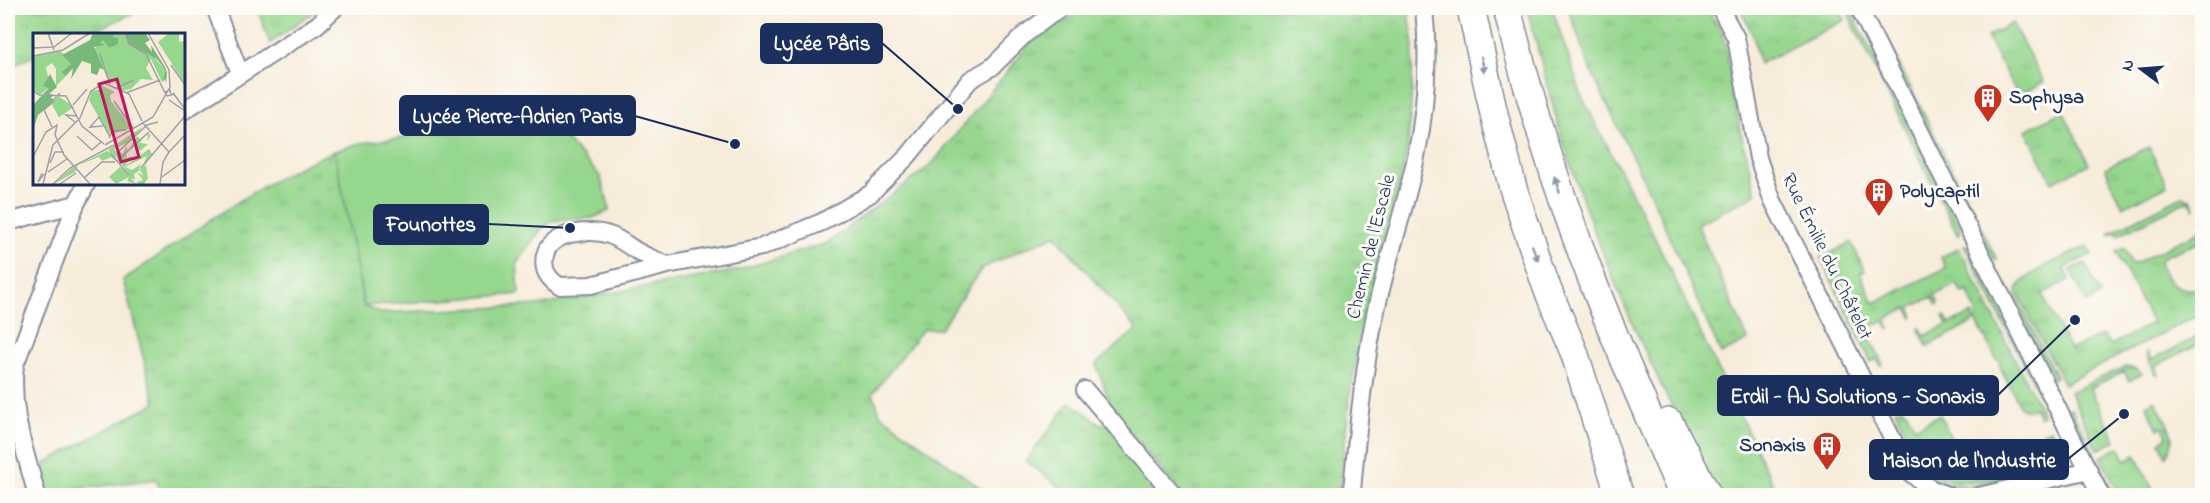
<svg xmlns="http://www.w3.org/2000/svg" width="2210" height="503" viewBox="0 0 2210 503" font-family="'Indie Flower',sans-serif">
	<defs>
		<pattern id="grass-tufts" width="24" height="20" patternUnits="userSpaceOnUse" patternTransform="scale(1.5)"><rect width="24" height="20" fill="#96d78e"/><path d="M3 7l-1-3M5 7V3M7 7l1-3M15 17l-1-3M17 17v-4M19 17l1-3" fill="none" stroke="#81b97d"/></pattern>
	</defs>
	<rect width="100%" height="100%" fill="#fdfcf7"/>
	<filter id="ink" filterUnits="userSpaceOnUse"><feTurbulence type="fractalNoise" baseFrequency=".0167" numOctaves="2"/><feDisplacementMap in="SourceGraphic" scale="12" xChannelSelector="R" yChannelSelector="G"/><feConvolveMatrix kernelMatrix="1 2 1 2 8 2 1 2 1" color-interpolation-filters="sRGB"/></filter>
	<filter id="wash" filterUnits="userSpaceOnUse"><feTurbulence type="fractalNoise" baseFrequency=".008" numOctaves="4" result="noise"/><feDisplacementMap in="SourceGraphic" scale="24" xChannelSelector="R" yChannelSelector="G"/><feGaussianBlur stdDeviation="1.35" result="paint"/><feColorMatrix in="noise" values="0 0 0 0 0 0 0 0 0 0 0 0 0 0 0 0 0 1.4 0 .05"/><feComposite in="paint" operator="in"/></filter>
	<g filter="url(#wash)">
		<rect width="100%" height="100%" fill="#f7ecd9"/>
		<path fill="url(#grass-tufts)" stroke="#588376" stroke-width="1.5" d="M 8,8 L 145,8 L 87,34 L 34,34 L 34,56 L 8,67 Z
			M 257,8 L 319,8 L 270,43 Z
			M 1086,8 L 1408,8 L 1413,39 L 1412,91 L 1407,154 L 1366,313 L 1350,393 L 1340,487 L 1342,495 L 1183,495 L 1115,416 L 1096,364 L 1137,329 L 1055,235 L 982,268 L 940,329 L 923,329 L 873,393 L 880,414 L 990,495 L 162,496 L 156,479 L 49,493 L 44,464 L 155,403 L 123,280 C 191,235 258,181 335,151 L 364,306 L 381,313 L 542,305 L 735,271 L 827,243 L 931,165 L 1032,41 Z
			M 1527,8 L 1552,8 L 1582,97 L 1653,234 L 1778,495 L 1718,495 C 1655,380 1598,258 1560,131 C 1548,90 1538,49 1527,8 Z
			M 1568,8 L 1706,8 L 1721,30 L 1725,44 L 1741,134 L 1756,194 L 1697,224 L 1748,340 L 1721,354 L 1654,202 L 1590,69 Z
			M 1740,8 L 1839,8 L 1845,20 L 1759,64 L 1754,38 Z
			M 1845,8 L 1850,8 L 1961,228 L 1958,235 Z
			M 1867,8 L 1871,8 L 1997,260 L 1993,261 Z
			M 2012,23 L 2044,82 L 2018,96 L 1987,37 Z
			M 2063,111 L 2089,164 L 2052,182 L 2026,130 Z
			M 2149,147 L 2167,186 L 2123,207 L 2105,168 Z
			M 2182,196 L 2191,199 L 2195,208 L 2194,209 L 2189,200 L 2118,235 L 2116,232 L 2110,235 L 2109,233 Z
			M 2202,230 L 2202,241 L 2165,256 L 2160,262 C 2165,283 2181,293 2202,288 L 2202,313 L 2064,384 L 2017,292 C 2019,273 2072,254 2088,246 L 2092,254 L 2064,268 L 2069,280 L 2042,294 L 2070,350 L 2102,335 L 2111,345 L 2152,323 L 2116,252 L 2124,248 L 2132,265 Z
			M 1851,242 L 1865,271 L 1860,273 L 1874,303 L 1946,268 L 1941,257 L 1959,248 L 2043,415 L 2039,417 L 2034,408 L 2029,410 L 2021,408 L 2001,369 L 1999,361 L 1996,359 L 1976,320 L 1976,312 L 1967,291 L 1962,293 L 1957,284 L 1935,295 L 1939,304 L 1937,305 L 1932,297 L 1910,308 L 1914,317 L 1913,318 L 1907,308 L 1886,319 L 1890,329 L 1889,330 L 1883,320 L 1866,330 L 1883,365 L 1881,366 L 1876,359 L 1871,362 L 1821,258 Z
			M 1964,245 L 1969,247 L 2050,407 L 2049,414 Z
			M 2085,263 L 2101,295 L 2087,303 L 2070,270 Z
			M 2015,295 L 2056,377 L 2052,379 L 2011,297 Z
			M 1972,314 L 1974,322 L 1927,346 L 1919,329 L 1920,328 L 1925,336 L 1947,325 L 1943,317 L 1945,316 L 1949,324 Z
			M 2202,334 L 2202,342 L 2155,366 L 2159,376 L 2155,374 L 2146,353 L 2147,351 L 2152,360 Z
			M 2124,367 L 2135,369 L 2142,374 L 2129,381 L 2124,371 L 2090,388 L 2116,441 L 2097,450 L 2070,392 Z
			M 2155,400 C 2163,417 2181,438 2166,456 L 2160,443 L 2167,436 L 2163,427 L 2158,429 L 2146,405 Z
			M 1070,402 L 1102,425 L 1106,422 L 1170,495 L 1068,495 L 1069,494 L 1026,461 Z
			M 1901,408 L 1906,411 L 1915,427 L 1940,415 L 1956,448 L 1967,443 L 1970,447 L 1977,444 L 1984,462 L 1995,456 L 2000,466 L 2023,455 L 2019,445 L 2021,444 L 2026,453 L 2048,442 L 2043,432 L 2050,429 L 2065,461 C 2036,468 1984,485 1955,481 C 1945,480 1934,474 1927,467 C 1912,451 1904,428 1895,410 Z
			M 2071,408 L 2115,495 L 2110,495 L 2067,410 Z
			M 1895,419 C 1912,454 1923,487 1969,486 L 2049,469 L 2051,473 L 1970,491 L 1951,490 L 1940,486 L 1918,469 L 1912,463 L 1891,421 Z
			M 2119,447 L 2125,460 L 2136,455 L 2156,495 L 2120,495 L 2101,457 Z"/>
		<path fill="#96d78e" stroke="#588376" stroke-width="1.5" d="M 510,127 L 563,136 L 600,176 L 610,210 L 593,218 L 553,221 L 542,228 L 517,263 L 519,294 L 364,306 L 335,151 L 360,143 L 475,129 Z"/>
	</g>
	<g filter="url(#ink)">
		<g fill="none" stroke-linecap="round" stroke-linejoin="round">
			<g stroke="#898e9c" stroke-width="20">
				<path id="minor" d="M 215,8 L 240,73
					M 1720,8 L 1736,38 L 1758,158 L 1772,199 L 1909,472 L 1930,488 L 1949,496
					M 1859,8 L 2101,496
					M 183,111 L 317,25 L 335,8
					M 8,222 L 76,204
					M 667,265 C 657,260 647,257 637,251 C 628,246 619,238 609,235 C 590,228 550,232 545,255 C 542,270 548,278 559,286 L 591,285 L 667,265 L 762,247 L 822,222 L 870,194 L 908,156 L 970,80 L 992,67 L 1024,35 L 1060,8
					M 1085,390 L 1175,496
					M 37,496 C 25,449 10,413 15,365 L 76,204 L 87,183
					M 1353,496 L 1352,491 C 1357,432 1363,373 1375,315 C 1386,262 1405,210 1416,157 C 1426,109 1429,56 1424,8
					M 1979,496 L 2089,470"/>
			</g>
			<g stroke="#898e9c" stroke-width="30">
				<path id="trunk" d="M 1471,8 L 1494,114 L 1513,188 L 1547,288 L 1574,352 L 1620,496
					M 1507,8 C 1529,99 1557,189 1591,277 C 1619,351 1652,423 1683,496
					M 1669,422 L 1708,496"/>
			</g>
			<use href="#minor" stroke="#fff" stroke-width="16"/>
			<use href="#trunk" stroke="#fff" stroke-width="27"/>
		</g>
		<defs><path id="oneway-solid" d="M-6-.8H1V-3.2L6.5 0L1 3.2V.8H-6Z" transform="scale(1.5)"/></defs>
		<g fill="#8d97ae">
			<use href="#oneway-solid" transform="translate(1483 65) rotate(78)"/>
			<use href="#oneway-solid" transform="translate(1557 185) rotate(-109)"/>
			<use href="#oneway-solid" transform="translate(1535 253) rotate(70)"/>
		</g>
	</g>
	<defs>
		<g id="building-pin" transform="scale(1.5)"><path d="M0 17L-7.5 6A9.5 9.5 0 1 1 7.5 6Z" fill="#c8321e" stroke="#fdfcf7"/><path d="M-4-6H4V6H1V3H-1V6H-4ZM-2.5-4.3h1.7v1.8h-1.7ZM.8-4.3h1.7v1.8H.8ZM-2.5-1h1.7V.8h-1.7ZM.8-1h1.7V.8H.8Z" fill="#fff"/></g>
	</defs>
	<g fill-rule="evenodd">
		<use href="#building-pin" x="1988" y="98"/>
		<use href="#building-pin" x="1879" y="192"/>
		<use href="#building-pin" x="1827" y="446"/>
	</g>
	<g text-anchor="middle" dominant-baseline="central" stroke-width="6" stroke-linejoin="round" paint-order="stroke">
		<g font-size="20" font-weight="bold" fill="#1b2f5e" stroke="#fdfcf7" text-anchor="start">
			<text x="2009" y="98">Sophysa</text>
			<text x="1900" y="192">Polycaptil</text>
			<text x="1806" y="446" text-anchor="end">Sonaxis</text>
		</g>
		<g font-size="20" fill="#1b2f5e" stroke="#fdfcf7">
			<text transform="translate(1372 247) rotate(-76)">Chemin de l'Escale</text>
			<text transform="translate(1826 257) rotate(64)">Rue Émilie du Châtelet</text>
		</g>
	</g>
	<g transform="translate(33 33)">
		<rect width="152" height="152" fill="#f7ecd9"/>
		<path d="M 82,0 L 92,0 L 116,18 L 133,38 L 133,45 L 129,49 L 118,26 L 113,35 L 120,47 L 108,46 L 98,56 L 88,58 L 80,46 L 76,49 L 61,16 L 70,7 L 76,15 ZM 136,0 L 146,0 L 146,9 L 151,8 L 152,51 L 125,9 ZM 28,18 L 38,31 L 28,39 L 33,43 L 23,53 L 23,36 L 19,30 L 13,34 L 17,54 L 7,62 L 0,57 L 0,23 ZM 68,52 L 82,59 L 77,62 L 78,68 L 99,95 L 76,102 L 56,67 L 59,58 L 68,56 ZM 109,94 L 100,107 L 81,116 L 88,125 L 87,118 L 90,121 L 93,113 L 95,117 L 104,103 L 107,106 L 114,100 L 118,102 L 114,108 L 115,101 L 110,104 L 107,110 L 115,111 L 107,118 L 102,112 L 93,119 L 94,125 L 100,123 L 92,133 L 116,116 L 120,122 L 110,132 L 114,123 L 92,134 L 99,137 L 108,131 L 106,137 L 113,132 L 115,145 L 111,151 L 105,151 L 104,149 L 110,147 L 104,139 L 111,143 L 107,137 L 101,141 L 102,147 L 98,145 L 103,151 L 94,148 L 96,144 L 83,151 L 76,144 L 87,134 L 84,131 L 97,142 L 82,122 L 84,129 L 78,124 L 69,128 L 66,124 L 45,132 L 42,139 L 21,151 L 40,134 L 74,118 L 78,120 L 75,117 Z" fill="#96d78e"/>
		<path d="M 60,0 L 82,0 L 80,4 L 85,5 L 85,11 L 76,15 L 70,7 L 67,10 L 72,12 L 61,14 L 71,37 L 67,35 L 64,42 L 58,40 L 58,31 L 49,28 L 38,46 L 40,35 L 33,43 L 28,39 L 38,31 L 29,22 L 57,7 ZM 92,0 L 112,0 L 117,7 L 112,10 L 119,19 L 118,12 L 132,34 L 134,39 L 133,50 L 132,46 L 129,49 L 133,38 L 124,26 L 95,10 ZM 17,41 L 24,54 L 16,61 L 20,61 L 18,65 L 38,75 L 26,84 L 19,71 L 5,82 L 1,94 L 0,72 L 16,55 L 10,53 Z" fill="#78b879"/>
		<path d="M 25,63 L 41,74 L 26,84 L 19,71 Z" fill="#96d78e"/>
		<path fill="none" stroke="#9fa0a8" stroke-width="1.5" d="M 15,0 L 21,17M 92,0 L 96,11 L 113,21 L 132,60M 0,15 L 21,14 L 39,0M 67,21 L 77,51M 0,23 L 30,17 L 57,0M 138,32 L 152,52M 83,55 L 101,47M 0,58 L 6,62 L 33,63 L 49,93 L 71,111M 93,60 L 127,47M 140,60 L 152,76M 138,61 L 137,57 L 132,59 L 134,63 L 142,61M 136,67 L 152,78M 81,68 L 100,95M 40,72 L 54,56M 47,85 L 58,58 L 71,50 L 96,61 L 109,88M 42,89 L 33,82 L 44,83M 109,89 L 136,119 L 130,129 L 127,151M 70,93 L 57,94 L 66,84 L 77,104M 19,94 L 11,77 L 27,60M 44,103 L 59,117 L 68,109M 76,105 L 80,98 L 93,97M 72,112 L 120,84 L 137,54 L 136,37 L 115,0M 136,119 L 152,102M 78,121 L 96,142M 1,122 L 13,99 L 24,92 L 22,102 L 31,122 L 57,151M 88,124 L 86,118 L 114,92 L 125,89M 84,128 L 116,99M 17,130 L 22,119 L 31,119M 108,135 L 152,83M 15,139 L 34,126M 9,140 L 5,149 L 11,141M 129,144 L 152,127M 51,145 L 69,129 L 82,129M 10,151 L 20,112 L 47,85M 20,151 L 37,135 L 81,112M 27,151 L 43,140"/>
		<path fill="#c2185b" fill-opacity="0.15" stroke="#c2185b" stroke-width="3" d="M 84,46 L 106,124 L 88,129 L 66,51 Z"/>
		<rect width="152" height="152" fill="none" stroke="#1b2f5e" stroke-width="3"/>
	</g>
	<path fill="none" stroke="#1b2f5e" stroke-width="2" d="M958 109L882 43M735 144L635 116M570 228L488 224M2075 320L1998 395M2124 414L2068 459"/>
	<g fill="#1b2f5e" stroke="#fdfcf7" stroke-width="2">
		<circle cx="958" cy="109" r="6"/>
		<circle cx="735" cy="144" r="6"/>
		<circle cx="570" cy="228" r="6"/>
		<circle cx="2075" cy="320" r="6"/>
		<circle cx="2124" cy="414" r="6"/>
	</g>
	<g fill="#1b2f5e" stroke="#1b2f5e" stroke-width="2">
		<rect x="761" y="24" width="121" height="39" rx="6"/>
		<rect x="400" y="96" width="235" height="39" rx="6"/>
		<rect x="374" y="205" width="114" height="39" rx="6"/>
		<rect x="1718" y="376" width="280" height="39" rx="6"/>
		<rect x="1870" y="440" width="198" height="39" rx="6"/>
	</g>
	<g font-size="21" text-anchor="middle" font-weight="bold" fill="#fff">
		<text x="822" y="50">Lycée Pâris</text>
		<text x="518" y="123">Lycée Pierre-Adrien Paris</text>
		<text x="431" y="231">Founottes</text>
		<text x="1858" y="403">Erdil - AJ Solutions - Sonaxis</text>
		<text x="1969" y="467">Maison de l'Industrie</text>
	</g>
	<rect width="2210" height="503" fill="none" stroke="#fdfcf7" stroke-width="30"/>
	<g transform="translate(2141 69) rotate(286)" stroke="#fdfcf7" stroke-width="4.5" paint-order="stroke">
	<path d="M0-4.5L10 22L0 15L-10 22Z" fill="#1b2f5e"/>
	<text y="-9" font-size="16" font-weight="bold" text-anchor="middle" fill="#1b2f5e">N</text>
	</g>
</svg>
